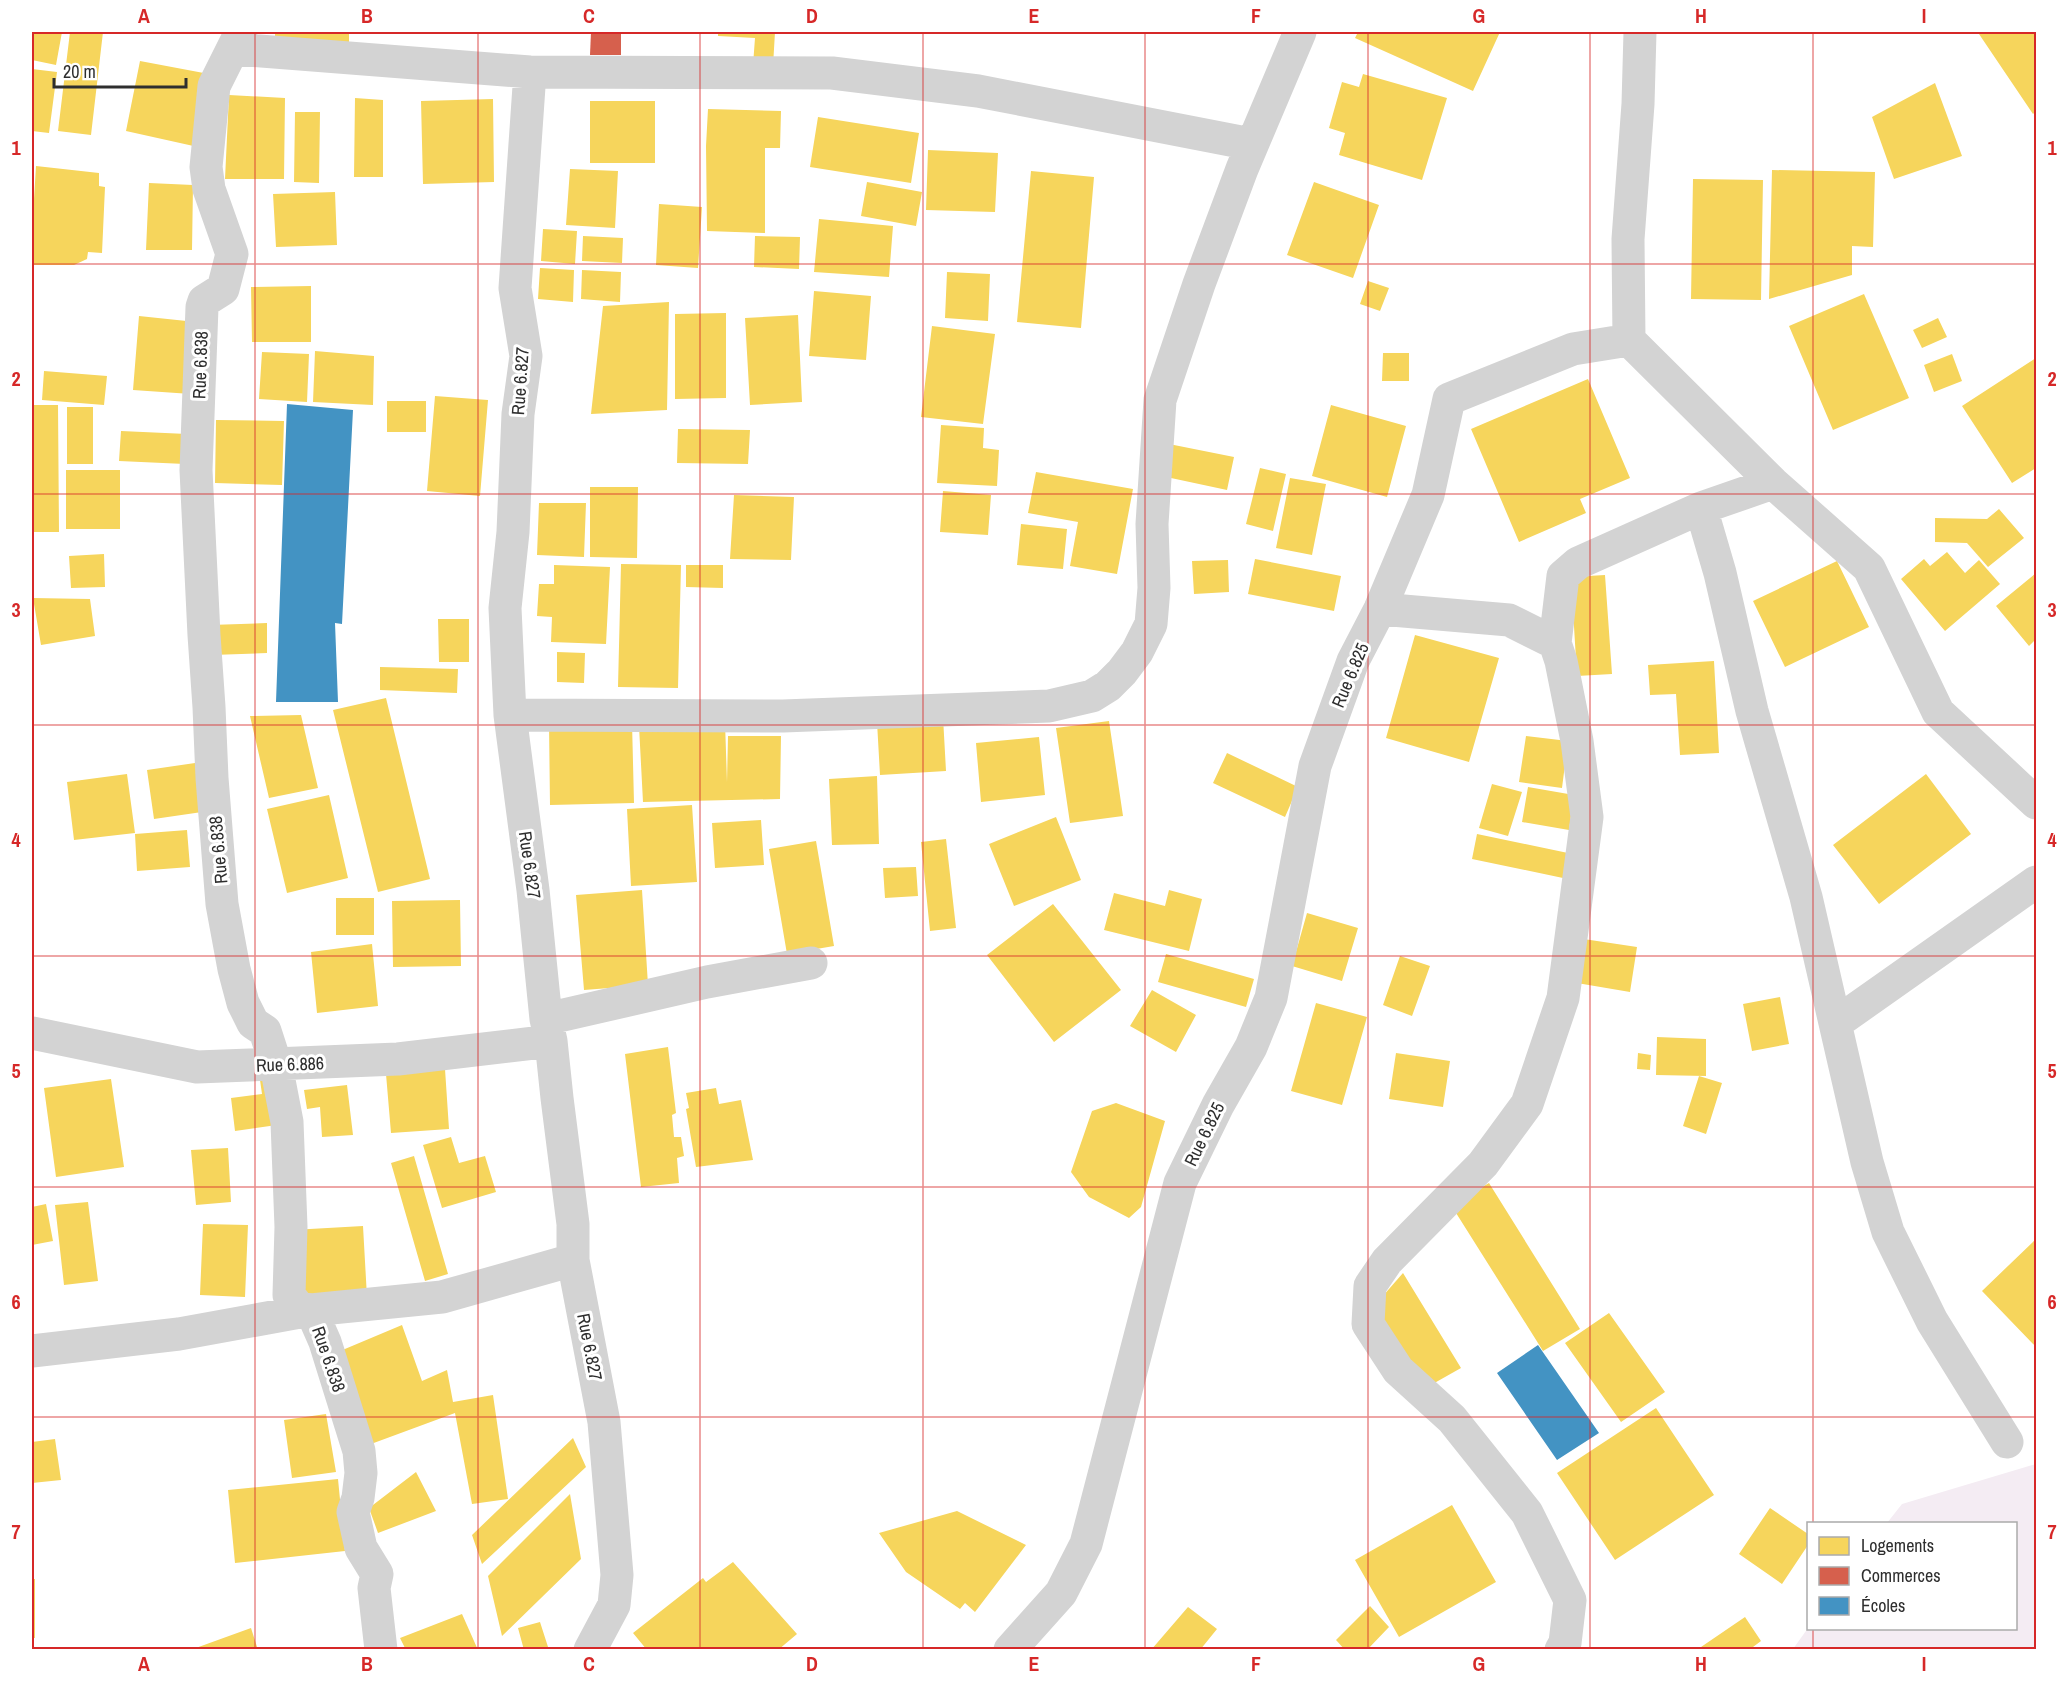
<svg xmlns="http://www.w3.org/2000/svg" width="2068" height="1681" viewBox="0 0 2068 1681" font-family="'Archivo Narrow',sans-serif">
	<rect width="100%" height="100%" fill="#fff"/>
	<path fill="#f4ecf3" d="M 2036,1464 L 2036,1649 L 1793,1649 L 1808,1628 L 2016,1628 L 2016,1524 L 1887,1523 L 1902,1504 Z"/>
	<path fill="#f6d55c" d="M 32,32 L 62,32 L 56,65 L 32,60 Z
		M 70,32 L 103,32 L 91,135 L 58,131 Z
		M 275,32 L 349,32 L 349,48 L 275,44 Z
		M 718,32 L 775,32 L 773,66 L 753,65 L 755,38 L 718,36 Z
		M 1358,32 L 1500,32 L 1473,91 L 1355,38 Z
		M 1983,32 L 2036,32 L 2036,111 L 2033,114 L 1979,34 Z
		M 140,61 L 209,74 L 198,147 L 126,131 Z
		M 32,69 L 57,72 L 49,133 L 32,131 Z
		M 1363,74 L 1447,98 L 1422,180 L 1339,155 L 1345,133 L 1329,128 L 1342,82 L 1359,87 Z
		M 1935,83 L 1962,156 L 1894,179 L 1872,117 Z
		M 229,95 L 285,98 L 284,179 L 225,179 Z
		M 355,98 L 383,100 L 383,177 L 354,177 Z
		M 493,99 L 494,182 L 423,184 L 421,101 Z
		M 590,101 L 655,101 L 655,163 L 590,163 Z
		M 708,109 L 781,111 L 780,148 L 765,148 L 765,233 L 707,231 L 706,146 Z
		M 295,112 L 320,112 L 319,183 L 294,182 Z
		M 818,117 L 919,133 L 911,183 L 810,167 Z
		M 928,150 L 998,153 L 995,212 L 926,210 Z
		M 36,166 L 99,173 L 99,186 L 105,187 L 102,253 L 88,252 L 87,259 L 74,265 L 32,265 L 32,199 L 34,199 Z
		M 570,169 L 618,171 L 615,228 L 566,225 Z
		M 1772,170 L 1875,172 L 1873,247 L 1852,246 L 1852,275 L 1769,299 Z
		M 1031,171 L 1094,177 L 1081,328 L 1017,322 Z
		M 1693,179 L 1763,180 L 1761,300 L 1691,299 Z
		M 867,182 L 922,192 L 916,226 L 861,216 Z
		M 1314,182 L 1379,205 L 1353,278 L 1287,255 Z
		M 149,183 L 193,185 L 192,250 L 146,250 Z
		M 335,192 L 337,245 L 276,247 L 273,194 Z
		M 659,204 L 702,207 L 698,268 L 656,265 Z
		M 819,219 L 893,226 L 889,277 L 814,272 Z
		M 543,229 L 577,231 L 575,264 L 541,261 Z
		M 583,236 L 623,238 L 622,263 L 582,261 Z
		M 755,236 L 800,237 L 799,269 L 754,267 Z
		M 540,268 L 574,270 L 573,302 L 538,299 Z
		M 582,270 L 621,272 L 620,302 L 581,299 Z
		M 947,272 L 990,274 L 988,321 L 945,318 Z
		M 1368,281 L 1389,288 L 1380,311 L 1360,304 Z
		M 311,286 L 311,342 L 252,342 L 251,287 Z
		M 814,291 L 871,296 L 866,360 L 809,356 Z
		M 1864,294 L 1909,398 L 1833,430 L 1789,326 Z
		M 669,302 L 667,410 L 591,414 L 603,306 Z
		M 726,313 L 726,398 L 675,399 L 675,314 Z
		M 798,315 L 802,402 L 750,405 L 745,318 Z
		M 139,316 L 196,322 L 191,394 L 133,390 Z
		M 1938,318 L 1947,337 L 1922,348 L 1913,330 Z
		M 932,326 L 995,334 L 983,424 L 921,417 Z
		M 315,351 L 374,356 L 373,405 L 313,402 Z
		M 262,352 L 309,354 L 307,402 L 259,399 Z
		M 1383,353 L 1409,353 L 1409,381 L 1382,381 Z
		M 1952,354 L 1962,381 L 1934,392 L 1924,365 Z
		M 2036,358 L 2036,468 L 2012,483 L 1962,406 Z
		M 44,371 L 107,376 L 104,405 L 42,400 Z
		M 1588,379 L 1630,478 L 1580,499 L 1586,513 L 1519,542 L 1471,429 Z
		M 435,396 L 488,400 L 480,496 L 427,491 Z
		M 387,401 L 426,401 L 426,432 L 387,432 Z
		M 32,405 L 58,405 L 59,532 L 32,532 Z
		M 1331,405 L 1406,426 L 1387,497 L 1312,476 Z
		M 67,407 L 93,407 L 93,464 L 67,464 Z
		M 216,420 L 284,421 L 282,485 L 215,483 Z
		M 941,425 L 984,428 L 983,448 L 999,450 L 997,486 L 937,483 Z
		M 678,429 L 750,430 L 748,464 L 677,463 Z
		M 121,431 L 187,434 L 185,464 L 119,461 Z
		M 1164,443 L 1234,457 L 1227,490 L 1157,475 Z
		M 1260,468 L 1286,474 L 1273,531 L 1246,524 Z
		M 66,470 L 120,470 L 120,529 L 66,529 Z
		M 1036,472 L 1133,489 L 1117,574 L 1070,566 L 1078,522 L 1028,513 Z
		M 1290,478 L 1326,484 L 1312,555 L 1276,548 Z
		M 590,487 L 638,487 L 637,558 L 590,557 Z
		M 943,491 L 991,495 L 988,535 L 940,532 Z
		M 734,495 L 794,497 L 791,560 L 730,559 Z
		M 539,503 L 586,503 L 584,557 L 537,555 Z
		M 1999,509 L 2024,538 L 1988,567 L 1967,543 L 1935,542 L 1935,518 L 1987,519 Z
		M 1021,524 L 1067,529 L 1063,569 L 1017,565 Z
		M 1947,552 L 1965,573 L 1979,560 L 2000,584 L 1945,631 L 1901,579 L 1924,559 L 1930,566 Z
		M 104,554 L 105,587 L 71,588 L 69,556 Z
		M 1255,559 L 1341,576 L 1334,611 L 1248,594 Z
		M 1228,560 L 1229,592 L 1194,594 L 1192,561 Z
		M 1837,561 L 1869,627 L 1785,667 L 1753,601 Z
		M 621,564 L 681,565 L 678,688 L 618,687 Z
		M 554,565 L 610,567 L 606,644 L 551,642 L 552,617 L 537,616 L 539,584 L 554,584 Z
		M 686,565 L 723,565 L 723,588 L 686,587 Z
		M 2036,573 L 2036,639 L 2029,646 L 1996,606 Z
		M 1605,575 L 1612,674 L 1577,676 L 1571,577 Z
		M 33,598 L 90,599 L 95,636 L 41,645 Z
		M 438,619 L 469,619 L 469,662 L 439,662 Z
		M 267,623 L 267,653 L 212,655 L 210,625 Z
		M 1415,635 L 1499,658 L 1469,762 L 1386,738 Z
		M 557,652 L 585,653 L 584,683 L 557,682 Z
		M 1714,661 L 1719,753 L 1680,755 L 1676,694 L 1650,695 L 1648,665 Z
		M 380,667 L 458,669 L 457,693 L 380,690 Z
		M 386,698 L 430,879 L 378,892 L 333,710 Z
		M 301,715 L 318,788 L 269,798 L 250,716 Z
		M 943,717 L 946,771 L 880,775 L 877,722 Z
		M 1109,721 L 1123,816 L 1070,823 L 1056,728 Z
		M 632,722 L 634,803 L 550,805 L 549,723 Z
		M 725,722 L 727,782 L 728,736 L 781,736 L 780,799 L 643,802 L 639,726 Z
		M 1526,736 L 1568,741 L 1562,788 L 1519,782 Z
		M 1039,737 L 1045,795 L 981,802 L 976,743 Z
		M 1227,753 L 1298,787 L 1285,817 L 1213,783 Z
		M 195,763 L 202,812 L 154,819 L 147,770 Z
		M 127,774 L 135,833 L 74,840 L 67,782 Z
		M 1926,774 L 1971,834 L 1879,904 L 1833,845 Z
		M 877,776 L 879,844 L 832,845 L 829,779 Z
		M 1492,784 L 1522,792 L 1508,836 L 1479,828 Z
		M 1528,787 L 1574,795 L 1569,830 L 1522,822 Z
		M 329,795 L 348,878 L 287,893 L 267,809 Z
		M 692,805 L 697,882 L 631,886 L 627,809 Z
		M 1056,817 L 1081,880 L 1014,906 L 989,844 Z
		M 761,820 L 764,865 L 715,868 L 712,823 Z
		M 187,830 L 190,867 L 137,871 L 135,834 Z
		M 1477,834 L 1568,853 L 1563,878 L 1472,859 Z
		M 946,839 L 956,928 L 930,931 L 921,842 Z
		M 816,841 L 834,946 L 787,954 L 769,849 Z
		M 916,867 L 918,896 L 885,898 L 883,868 Z
		M 642,890 L 648,985 L 584,990 L 576,895 Z
		M 1169,890 L 1202,899 L 1189,951 L 1104,930 L 1114,893 L 1165,906 Z
		M 336,898 L 374,898 L 374,935 L 336,935 Z
		M 460,900 L 461,966 L 393,967 L 392,901 Z
		M 1053,904 L 1121,990 L 1054,1042 L 987,955 Z
		M 1307,913 L 1358,928 L 1342,981 L 1292,966 Z
		M 1577,938 L 1637,947 L 1630,992 L 1571,982 Z
		M 372,944 L 378,1006 L 317,1013 L 311,952 Z
		M 1166,954 L 1254,979 L 1246,1007 L 1158,982 Z
		M 1400,956 L 1430,966 L 1412,1016 L 1383,1005 Z
		M 1152,990 L 1196,1015 L 1176,1052 L 1130,1026 Z
		M 1780,997 L 1789,1044 L 1752,1051 L 1743,1004 Z
		M 1316,1003 L 1367,1017 L 1342,1105 L 1291,1091 Z
		M 1657,1037 L 1706,1039 L 1706,1076 L 1656,1075 Z
		M 668,1047 L 676,1113 L 672,1115 L 674,1137 L 681,1137 L 684,1156 L 677,1158 L 679,1183 L 641,1187 L 625,1054 Z
		M 1396,1053 L 1450,1061 L 1443,1107 L 1389,1099 Z
		M 1638,1053 L 1651,1055 L 1650,1070 L 1637,1069 Z
		M 445,1069 L 449,1129 L 391,1133 L 386,1074 Z
		M 1699,1076 L 1722,1083 L 1706,1134 L 1683,1126 Z
		M 277,1078 L 284,1124 L 235,1131 L 231,1098 L 262,1094 L 260,1080 Z
		M 111,1079 L 124,1167 L 56,1177 L 44,1088 Z
		M 347,1085 L 353,1135 L 322,1137 L 320,1107 L 307,1109 L 304,1090 Z
		M 716,1088 L 719,1104 L 741,1100 L 753,1160 L 696,1167 L 686,1109 L 689,1108 L 686,1093 Z
		M 1116,1103 L 1165,1121 L 1141,1207 L 1129,1218 L 1089,1197 L 1071,1172 L 1092,1111 Z
		M 451,1137 L 459,1163 L 485,1156 L 496,1192 L 442,1208 L 423,1145 Z
		M 228,1148 L 231,1202 L 196,1205 L 191,1150 Z
		M 414,1156 L 448,1274 L 425,1281 L 391,1163 Z
		M 1489,1183 L 1580,1329 L 1543,1351 L 1451,1205 Z
		M 88,1202 L 98,1281 L 64,1285 L 55,1205 Z
		M 46,1204 L 53,1241 L 32,1245 L 32,1207 Z
		M 203,1224 L 248,1225 L 245,1297 L 200,1295 Z
		M 363,1226 L 367,1297 L 295,1301 L 292,1230 Z
		M 2036,1239 L 2036,1347 L 1982,1291 Z
		M 1403,1273 L 1461,1368 L 1422,1390 L 1375,1305 Z
		M 1609,1313 L 1665,1392 L 1621,1422 L 1565,1343 Z
		M 402,1325 L 422,1381 L 447,1370 L 453,1402 L 493,1395 L 508,1499 L 472,1504 L 455,1413 L 371,1444 L 333,1354 Z
		M 1656,1408 L 1714,1495 L 1615,1560 L 1557,1473 Z
		M 326,1414 L 336,1472 L 292,1478 L 284,1420 Z
		M 573,1438 L 586,1467 L 482,1564 L 472,1535 Z
		M 55,1439 L 61,1480 L 32,1483 L 32,1442 Z
		M 416,1472 L 436,1511 L 378,1533 L 369,1508 Z
		M 338,1479 L 345,1551 L 235,1563 L 228,1490 Z
		M 570,1494 L 581,1559 L 502,1636 L 488,1576 Z
		M 1452,1505 L 1496,1582 L 1399,1637 L 1355,1560 Z
		M 1770,1508 L 1808,1534 L 1808,1545 L 1782,1584 L 1739,1554 Z
		M 957,1511 L 1026,1545 L 975,1612 L 965,1603 L 960,1609 L 906,1572 L 879,1533 Z
		M 733,1562 L 797,1634 L 778,1650 L 647,1650 L 633,1633 L 703,1578 L 706,1582 Z
		M 32,1579 L 35,1579 L 35,1638 L 32,1638 Z
		M 1370,1606 L 1389,1627 L 1367,1650 L 1345,1650 L 1336,1640 Z
		M 1188,1607 L 1217,1629 L 1200,1650 L 1151,1650 Z
		M 462,1614 L 478,1650 L 406,1650 L 400,1638 Z
		M 1745,1617 L 1761,1641 L 1749,1650 L 1703,1650 L 1701,1647 Z
		M 540,1622 L 549,1650 L 524,1650 L 518,1628 Z
		M 251,1628 L 258,1650 L 193,1650 L 193,1649 Z"/>
	<path fill="#d6604d" d="M 591,32 L 621,32 L 621,55 L 590,55 Z"/>
	<path fill="#4393c3" d="M 287,404 L 353,410 L 342,624 L 335,623 L 338,702 L 276,702 Z
		M 1538,1345 L 1599,1433 L 1557,1460 L 1497,1373 Z"/>
	<g fill="none" stroke-linecap="round" stroke-linejoin="round">
		<path stroke="#d3d3d3" stroke-width="33" d="M 241,32 L 214,86 L 206,167 L 209,189 L 232,254 L 223,289 L 204,301 L 202,307 L 196,470 L 204,635 L 209,707 L 212,778 L 222,904 L 234,969 L 243,1003 L 253,1023 L 265,1031 L 276,1065 L 287,1122 L 291,1227 L 289,1295 L 299,1308 L 311,1310 L 325,1342 L 359,1451 L 361,1473 L 358,1498 L 353,1512 L 361,1548 L 377,1574 L 374,1588 L 381,1650
			M 234,49 L 530,72 L 832,73 L 978,91 L 1251,144
			M 530,72 L 515,288 L 526,356 L 518,414 L 513,532 L 505,608 L 510,715 L 533,890 L 546,1019 L 551,1041 L 557,1098 L 573,1224 L 573,1260 L 604,1422 L 617,1575 L 614,1605 L 590,1650
			M 1629,340 L 1773,483 L 1869,568 L 1938,712 L 2036,803
			M 1701,508 L 1720,573 L 1752,711 L 1806,897 L 1867,1162 L 1888,1232 L 1932,1321 L 2007,1442
			M 1380,609 L 1509,620 L 1555,643 L 1561,661 L 1577,741 L 1587,817 L 1563,998 L 1527,1104 L 1483,1164 L 1387,1261 L 1370,1286 L 1368,1324 L 1398,1370 L 1452,1419 L 1527,1513 L 1570,1600 L 1565,1643 L 1561,1650
			M 1555,643 L 1563,576 L 1578,563 L 1701,508 L 1773,483
			M 510,715 L 783,716 L 1049,706 L 1092,696 L 1108,686 L 1122,672 L 1137,652 L 1151,624 L 1154,588 L 1152,524 L 1160,400 L 1199,284 L 1242,169 L 1300,32
			M 546,1019 L 707,982 L 811,963
			M 1836,1023 L 2036,882
			M 32,1033 L 197,1067 L 398,1059 L 551,1041
			M 32,1351 L 179,1334 L 311,1310 L 442,1297 L 573,1260
			M 1010,1650 L 1061,1593 L 1086,1544 L 1180,1183 L 1218,1105 L 1251,1047 L 1271,998 L 1315,766 L 1353,661 L 1380,609 L 1428,495 L 1449,399 L 1573,349 L 1629,340 L 1628,239 L 1638,104 L 1640,32"/>
	</g>
	<path fill="none" stroke="#d62828" stroke-width="1.5" stroke-opacity="0.55" d="M 255,32 L 255,1650M 478,32 L 478,1650M 700,32 L 700,1650M 923,32 L 923,1650M 1145,32 L 1145,1650M 1368,32 L 1368,1650M 1590,32 L 1590,1650M 1813,32 L 1813,1524M 32,264 L 2036,264M 32,494 L 2036,494M 32,725 L 2036,725M 32,956 L 2036,956M 32,1187 L 2036,1187M 32,1417 L 2036,1417M 1813,1628 L 1813,1650"/>
	<g text-anchor="middle" dominant-baseline="central" stroke-width="6" stroke-linejoin="round" paint-order="stroke">
		<g font-size="18" fill="#2e2e2e" stroke="#fff">
			<text transform="translate(200 365) rotate(-88)">Rue 6.838</text>
			<text transform="translate(520 381) rotate(-86)">Rue 6.827</text>
			<text transform="translate(1350 675) rotate(-67)">Rue 6.825</text>
			<text transform="translate(218 850) rotate(-95)">Rue 6.838</text>
			<text transform="translate(530 865) rotate(82)">Rue 6.827</text>
			<text transform="translate(290 1064) rotate(-2)">Rue 6.886</text>
			<text transform="translate(1204 1134) rotate(-64)">Rue 6.825</text>
			<text transform="translate(590 1347) rotate(79)">Rue 6.827</text>
			<text transform="translate(329 1359) rotate(71)">Rue 6.838</text>
		</g>
	</g>
	<rect width="2068" height="1681" fill="none" stroke="#ffffff" stroke-width="66"/>
	<rect x="1807" y="1522" width="210" height="108" fill="#ffffff" stroke="#ababab" stroke-width="1.5"/>
	<rect x="1819" y="1537" width="30" height="18" fill="#f6d55c" stroke="#ababab" stroke-width="1.5"/>
	<text x="1861" y="1552" font-size="18" fill="#2e2e2e">Logements</text>
	<rect x="1819" y="1567" width="30" height="18" fill="#d6604d" stroke="#ababab" stroke-width="1.5"/>
	<text x="1861" y="1582" font-size="18" fill="#2e2e2e">Commerces</text>
	<rect x="1819" y="1597" width="30" height="18" fill="#4393c3" stroke="#ababab" stroke-width="1.5"/>
	<text x="1861" y="1612" font-size="18" fill="#2e2e2e">Écoles</text>
	<path d="M54 78v9h132v-9" fill="none" stroke="#2e2e2e" stroke-width="3"/>
	<text x="63" y="78" font-size="18" fill="#2e2e2e" stroke="#ffffff" stroke-width="4.5" paint-order="stroke">20 m</text>
	<rect x="33" y="33" width="2002" height="1615" fill="none" stroke="#d62828" stroke-width="2"/>
	<g font-size="20" text-anchor="middle" font-weight="bold" fill="#d62828">
		<text x="144" y="23">A</text>
		<text x="367" y="23">B</text>
		<text x="589" y="23">C</text>
		<text x="812" y="23">D</text>
		<text x="1034" y="23">E</text>
		<text x="1256" y="23">F</text>
		<text x="1479" y="23">G</text>
		<text x="1701" y="23">H</text>
		<text x="1924" y="23">I</text>
		<text x="16" y="155">1</text>
		<text x="2052" y="155">1</text>
		<text x="16" y="386">2</text>
		<text x="2052" y="386">2</text>
		<text x="16" y="617">3</text>
		<text x="2052" y="617">3</text>
		<text x="16" y="847">4</text>
		<text x="2052" y="847">4</text>
		<text x="16" y="1078">5</text>
		<text x="2052" y="1078">5</text>
		<text x="16" y="1309">6</text>
		<text x="2052" y="1309">6</text>
		<text x="16" y="1539">7</text>
		<text x="2052" y="1539">7</text>
		<text x="144" y="1671">A</text>
		<text x="367" y="1671">B</text>
		<text x="589" y="1671">C</text>
		<text x="812" y="1671">D</text>
		<text x="1034" y="1671">E</text>
		<text x="1256" y="1671">F</text>
		<text x="1479" y="1671">G</text>
		<text x="1701" y="1671">H</text>
		<text x="1924" y="1671">I</text>
	</g>
</svg>
